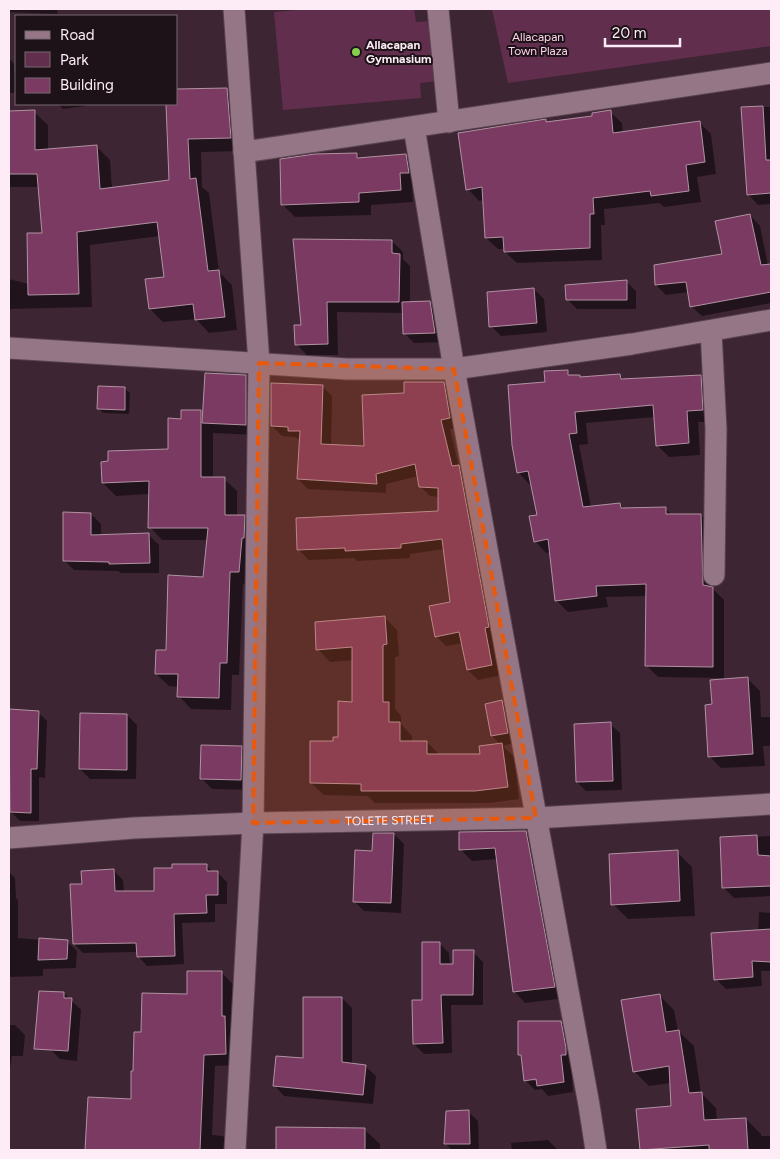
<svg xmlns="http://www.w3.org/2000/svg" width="780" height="1159" viewBox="0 0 780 1159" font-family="Figtree,sans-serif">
	<rect width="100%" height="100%" fill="#3e2533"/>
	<path fill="#612e4d" d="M 309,9 L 414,9 L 416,22 L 432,21 L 437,81 L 420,83 L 421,98 L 283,110 L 274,12 Z
		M 492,9 L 771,9 L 771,46 L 508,83 Z"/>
	<path fill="#0007" fill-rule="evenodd" d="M 9,9 L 58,9 L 57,14 L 9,12 Z
		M 9,58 L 14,64 L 16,93 L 9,93 Z
		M 227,89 L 240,103 L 243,151 L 201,152 L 202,187 L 209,193 L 219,272 L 232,285 L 237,330 L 209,333 L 196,319 L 163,322 L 150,309 L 147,280 L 165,278 L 160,236 L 90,245 L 92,307 L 9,309 L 9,311 L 9,279 L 29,284 L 44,234 L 40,187 L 9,187 L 9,141 L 34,112 L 48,125 L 48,150 L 96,146 L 110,160 L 112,189 L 170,181 L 168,104 L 176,104 Z
		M 58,104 L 86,104 L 86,106 L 63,109 Z
		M 771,107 L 771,204 L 758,205 L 748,194 L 743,108 Z
		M 610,112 L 622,123 L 623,133 L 699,122 L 711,134 L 716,174 L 697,177 L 701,202 L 664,207 L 659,203 L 604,209 L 605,225 L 601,225 L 602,260 L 517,263 L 505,252 L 505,249 L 498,249 L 486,238 L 484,200 L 479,201 L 468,189 L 546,121 L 548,123 L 594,117 Z
		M 357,154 L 362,159 L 405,155 L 418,168 L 421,185 L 412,186 L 413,202 L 371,205 L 371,215 L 295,217 L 283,205 Z
		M 750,215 L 760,226 L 768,265 L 771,265 L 771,303 L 702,316 L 691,306 L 689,292 L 666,295 L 656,285 L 723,255 Z
		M 294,240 L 392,241 L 403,252 L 403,259 L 410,266 L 410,303 L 430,303 L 440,313 L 445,342 L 414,343 L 404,333 L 403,313 L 337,312 L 338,355 L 307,355 L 296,344 L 302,326 Z
		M 626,281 L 636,291 L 636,309 L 577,309 L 567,299 Z
		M 534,289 L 544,299 L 547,332 L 501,336 L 491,326 Z
		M 567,371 L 572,377 L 581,378 L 620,375 L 625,380 L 696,376 L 708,388 L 709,422 L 698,422 L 700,455 L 669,457 L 657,445 L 655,417 L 586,423 L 588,444 L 579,445 L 591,507 L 620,504 L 625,509 L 666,509 L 672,515 L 701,515 L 712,526 L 713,589 L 724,600 L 724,678 L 658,677 L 647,666 L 647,596 L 606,597 L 608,607 L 568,612 L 556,600 L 551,552 L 546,553 L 535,541 L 538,516 L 532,483 L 529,484 L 518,472 L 546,383 Z
		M 246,376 L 256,387 L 255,435 L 213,433 L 213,479 L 224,479 L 237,491 L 237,516 L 244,516 L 257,529 L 252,585 L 243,584 L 239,675 L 232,675 L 231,710 L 191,709 L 179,696 L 179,687 L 169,686 L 156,674 L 204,578 L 208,540 L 162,540 L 150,527 L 150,494 L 116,496 L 103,483 L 169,450 L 183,420 L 200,411 L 204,415 Z
		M 443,383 L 453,393 L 459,428 L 450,429 L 459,467 L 469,477 L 502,675 L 478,680 L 468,670 L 463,643 L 446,646 L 436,636 L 451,604 L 444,549 L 410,554 L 410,558 L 357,561 L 354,558 L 309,560 L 299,550 L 439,512 L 439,497 L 430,496 L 420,486 L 418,476 L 386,484 L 386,493 L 308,489 L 298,479 L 301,440 L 295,437 L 282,436 L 272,426 L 322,386 L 332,396 L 331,445 L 365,448 L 406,394 Z
		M 125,389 L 130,393 L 129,414 L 103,413 L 98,408 Z
		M 91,514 L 101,524 L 101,536 L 149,535 L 159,545 L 159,573 L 121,573 L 118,571 L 74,570 L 64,560 Z
		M 385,618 L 397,630 L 399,656 L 395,657 L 395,709 L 401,716 L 401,724 L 412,736 L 412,742 L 427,742 L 440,755 L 481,755 L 501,745 L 492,736 L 502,702 L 512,712 L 517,742 L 503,746 L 514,757 L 519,799 L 488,803 L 375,803 L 368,796 L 324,795 L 311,783 L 334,743 L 339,738 L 353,703 L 354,660 L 330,662 L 318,649 Z
		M 748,679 L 760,691 L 761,717 L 771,717 L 771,746 L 763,746 L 765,766 L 721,768 L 709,756 L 713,706 Z
		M 9,711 L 38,712 L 47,721 L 45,778 L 39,777 L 39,821 L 20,821 L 11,812 L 11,776 L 9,776 Z
		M 127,715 L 137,725 L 136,779 L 90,779 L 80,769 Z
		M 610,724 L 620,733 L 622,790 L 586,791 L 577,782 Z
		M 241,747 L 251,757 L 251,790 L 212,789 L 202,779 Z
		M 525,832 L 537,843 L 565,998 L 525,1003 L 514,991 L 498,859 L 472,861 L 460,849 Z
		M 394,834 L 404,844 L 401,913 L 364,911 L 354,901 L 374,852 L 374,835 Z
		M 771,836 L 771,896 L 734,898 L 724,888 L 722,838 Z
		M 677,852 L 692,867 L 695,916 L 628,919 L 613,904 Z
		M 206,865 L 213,872 L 217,872 L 227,882 L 227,904 L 215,904 L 215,922 L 182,923 L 184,964 L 147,966 L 138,956 L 138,952 L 83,953 L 74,944 L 84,885 L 113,870 L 123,880 L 124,893 L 156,893 L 173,869 Z
		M 9,872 L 15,878 L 16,898 L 18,900 L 18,938 L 68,942 L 77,951 L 76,968 L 43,969 L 43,976 L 9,977 Z
		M 759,912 L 771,913 L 771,971 L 761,971 L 762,986 L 726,989 L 716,979 L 758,931 Z
		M 439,943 L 449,953 L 450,965 L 454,965 L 473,952 L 483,962 L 483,1005 L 451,1005 L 452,1053 L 424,1054 L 414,1044 L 424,1001 Z
		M 221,972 L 233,984 L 233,1025 L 237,1065 L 215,1066 L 212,1135 L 223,1136 L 234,1148 L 234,1150 L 86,1150 L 89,1098 L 132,1100 L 134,1073 L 142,1033 L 189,995 Z
		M 64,993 L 81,1010 L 77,1061 L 60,1059 L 50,1049 Z
		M 659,995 L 674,1010 L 678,1031 L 694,1046 L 701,1093 L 716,1108 L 717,1121 L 746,1119 L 761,1134 L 761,1136 L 771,1136 L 771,1150 L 641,1150 L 673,1107 L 671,1083 L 649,1086 L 634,1071 Z
		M 342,998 L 352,1008 L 352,1065 L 365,1066 L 376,1076 L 373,1104 L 284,1096 L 274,1085 L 304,1060 Z
		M 560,1022 L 571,1033 L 575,1065 L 571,1065 L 573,1092 L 548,1096 L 542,1089 L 535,1090 L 525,1080 L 523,1058 L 519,1055 ZM 532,1078 L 542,1080 L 532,1081 Z
		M 9,1025 L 15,1025 L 25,1035 L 23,1056 L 12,1056 L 10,1068 L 9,1068 Z
		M 468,1111 L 478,1121 L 479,1150 L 452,1150 L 446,1144 Z
		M 278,1129 L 365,1130 L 380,1144 L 380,1150 L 277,1150 Z
		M 548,1140 L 558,1150 L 512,1150 L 511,1143 Z"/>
	<path fill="#7a3a62" stroke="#b192a3" d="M 227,88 L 231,138 L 188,139 L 190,179 L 196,178 L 208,271 L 219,270 L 225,317 L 195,320 L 193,304 L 149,309 L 145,279 L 164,277 L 157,222 L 77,232 L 79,294 L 28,295 L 27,233 L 42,233 L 37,174 L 9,174 L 9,111 L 35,110 L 35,150 L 97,145 L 100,189 L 169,180 L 166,104 L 176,104 L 176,89 Z
		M 763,106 L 766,160 L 771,160 L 771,193 L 747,195 L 741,107 Z
		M 611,110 L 613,133 L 700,121 L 705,162 L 686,165 L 689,191 L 651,196 L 650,191 L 593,198 L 594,214 L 590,214 L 590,248 L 504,252 L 503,237 L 485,238 L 482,187 L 466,190 L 458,133 L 546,119 L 546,122 L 592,116 L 592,113 Z
		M 357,153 L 357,158 L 406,154 L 409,173 L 400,173 L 401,190 L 359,193 L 359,202 L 281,205 L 280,159 L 315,154 Z
		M 750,214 L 761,265 L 771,264 L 771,292 L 690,307 L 686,282 L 655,285 L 654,265 L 722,254 L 715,221 Z
		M 293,239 L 392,240 L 392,253 L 400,254 L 399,302 L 327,302 L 328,344 L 295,345 L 294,325 L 301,325 Z
		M 627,280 L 627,300 L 566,300 L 565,285 Z
		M 534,288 L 537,323 L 489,327 L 487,292 Z
		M 430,301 L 435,333 L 403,334 L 402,302 Z
		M 568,370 L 568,375 L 580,375 L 580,377 L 620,374 L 621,379 L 701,375 L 703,410 L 687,411 L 689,443 L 656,446 L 653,405 L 575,412 L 577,433 L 569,434 L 583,507 L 620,503 L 621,508 L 666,507 L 666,514 L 701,514 L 703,585 L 713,587 L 713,667 L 645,666 L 646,584 L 596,586 L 597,596 L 555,601 L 548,539 L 534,542 L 529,516 L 537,515 L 528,471 L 517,473 L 512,445 L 508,385 L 545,382 L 544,371 Z
		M 205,373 L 246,375 L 246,425 L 202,423 Z
		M 404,382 L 444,382 L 450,418 L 441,420 L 452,466 L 459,465 L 489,627 L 485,628 L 492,665 L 467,670 L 459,632 L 435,637 L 429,606 L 450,602 L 442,539 L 401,544 L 401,548 L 345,551 L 345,548 L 297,550 L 296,518 L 438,511 L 438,488 L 419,487 L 415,464 L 376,474 L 377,484 L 297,479 L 300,431 L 288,431 L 288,427 L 271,426 L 271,383 L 323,385 L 321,444 L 364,446 L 362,395 L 404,393 Z
		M 98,386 L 125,387 L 125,410 L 97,409 Z
		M 181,410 L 201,410 L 201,477 L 225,477 L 225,515 L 245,515 L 244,538 L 242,538 L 239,572 L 230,572 L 227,663 L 220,663 L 219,698 L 177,697 L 178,674 L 155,674 L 156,650 L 166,650 L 168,575 L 203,577 L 208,528 L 148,528 L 149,481 L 102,483 L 101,462 L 108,461 L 108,451 L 168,449 L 168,418 L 181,419 Z
		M 63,512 L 91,513 L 91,535 L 149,533 L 150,563 L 109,564 L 109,562 L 63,561 Z
		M 385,616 L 387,644 L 383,645 L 383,702 L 389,702 L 389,722 L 400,722 L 400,741 L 427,741 L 427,754 L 480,754 L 479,746 L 502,743 L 508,787 L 475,791 L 361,791 L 361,784 L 310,783 L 310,741 L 333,741 L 333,737 L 338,737 L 338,701 L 352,702 L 352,647 L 316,650 L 315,622 Z
		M 748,677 L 753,754 L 708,757 L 705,705 L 712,704 L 710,680 Z
		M 502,700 L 508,733 L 491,736 L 485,704 Z
		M 9,709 L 39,711 L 37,769 L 31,769 L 31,813 L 10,812 Z
		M 80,713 L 127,714 L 127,770 L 79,769 Z
		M 611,722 L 613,781 L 576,782 L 574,724 Z
		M 201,745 L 242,746 L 241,780 L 200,779 Z
		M 526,831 L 555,987 L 513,992 L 495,848 L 459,850 L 459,832 Z
		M 373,833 L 394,833 L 391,903 L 353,902 L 355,850 L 372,851 Z
		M 757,835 L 758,855 L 771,856 L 771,886 L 722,888 L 720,837 Z
		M 678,850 L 680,901 L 611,905 L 609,854 Z
		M 172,864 L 207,864 L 207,871 L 218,871 L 218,895 L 206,895 L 207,913 L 174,914 L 175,956 L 137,957 L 136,943 L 73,944 L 70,884 L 82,884 L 81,871 L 114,869 L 115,891 L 154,891 L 154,868 L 172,868 Z
		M 771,929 L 771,962 L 752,961 L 753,977 L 714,980 L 711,933 Z
		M 39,938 L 68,940 L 67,959 L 38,960 Z
		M 422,942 L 440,942 L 440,964 L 453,964 L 453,950 L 474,950 L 473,995 L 441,995 L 443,1043 L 413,1044 L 412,1000 L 422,1000 Z
		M 187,971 L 222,971 L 222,1016 L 225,1016 L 226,1054 L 204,1055 L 200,1150 L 85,1150 L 88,1097 L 131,1099 L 131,1071 L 133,1071 L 134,1032 L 141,1032 L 142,993 L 187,994 Z
		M 39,991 L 64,992 L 64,998 L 72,998 L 68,1051 L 34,1049 Z
		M 660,994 L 666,1032 L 679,1030 L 689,1093 L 702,1092 L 704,1120 L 746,1118 L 748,1150 L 709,1150 L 709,1145 L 640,1150 L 636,1109 L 671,1106 L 669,1066 L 633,1072 L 621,1000 Z
		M 303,997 L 342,997 L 342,1062 L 366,1065 L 363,1095 L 273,1086 L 276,1056 L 303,1058 Z
		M 518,1021 L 561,1021 L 566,1048 L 566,1055 L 561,1055 L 564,1082 L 537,1086 L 536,1079 L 524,1081 L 521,1055 L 518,1055 Z
		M 469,1110 L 470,1144 L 444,1144 L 446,1111 Z
		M 276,1127 L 365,1128 L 365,1150 L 276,1150 Z"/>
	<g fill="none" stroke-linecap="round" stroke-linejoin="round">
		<g stroke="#58434f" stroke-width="23">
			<g id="minor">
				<path d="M 234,9 L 259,363 L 253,823 L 235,1150"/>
				<path d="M 438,9 L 449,122"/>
				<path d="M 414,127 L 454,369 L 589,1105 L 596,1150"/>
				<path d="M 244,152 L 771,73"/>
				<path d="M 711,331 L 716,429 L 714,575"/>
				<path d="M 9,348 L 347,369 L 454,369 L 632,344 L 771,320"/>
				<path id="s1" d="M 9,838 L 134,828 L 253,823 L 536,818 L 771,804"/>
			</g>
		</g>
		<use href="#minor" stroke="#947687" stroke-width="21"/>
	</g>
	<path fill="#e8590c" fill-opacity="0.2" stroke="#e8590c" stroke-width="4" stroke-dasharray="10 6" stroke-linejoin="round" d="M 259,363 L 454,369 L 536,818 L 253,823 Z"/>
	<circle fill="#85cf4d" stroke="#1e1219" stroke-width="2" cx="356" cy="52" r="5"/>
	<g text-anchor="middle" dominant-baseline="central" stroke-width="4" stroke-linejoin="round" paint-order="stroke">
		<g font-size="12" fill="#fdd4ea" stroke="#1e1219">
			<text x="538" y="37">Allacapan<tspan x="538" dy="14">Town Plaza</tspan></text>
		</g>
		<g font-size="12" font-weight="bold" fill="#fdecf5" stroke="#1e1219" text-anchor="start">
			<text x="366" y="45">Allacapan<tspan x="366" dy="14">Gymnasium</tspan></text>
		</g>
		<g font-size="12" fill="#fdecf5" stroke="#1e1219">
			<text stroke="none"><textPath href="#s1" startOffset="381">TOLETE STREET</textPath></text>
		</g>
	</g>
	<rect width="780" height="1159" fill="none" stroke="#fdecf5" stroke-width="20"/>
	<rect x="15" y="15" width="162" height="90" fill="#1e1219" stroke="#776971"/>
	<rect x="25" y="31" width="25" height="8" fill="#947687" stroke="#776971"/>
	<text x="60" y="40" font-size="15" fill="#fdecf5">Road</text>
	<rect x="25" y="52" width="25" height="15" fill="#612e4d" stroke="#776971"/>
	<text x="60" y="65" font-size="15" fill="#fdecf5">Park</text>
	<rect x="25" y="78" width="25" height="15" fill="#7a3a62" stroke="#776971"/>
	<text x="60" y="90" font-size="15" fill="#fdecf5">Building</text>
	<path d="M605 38v8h75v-8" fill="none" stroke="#fdecf5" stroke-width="2.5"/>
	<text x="612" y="38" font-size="15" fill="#fdecf5" stroke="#1e1219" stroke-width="4" paint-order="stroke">20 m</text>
</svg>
